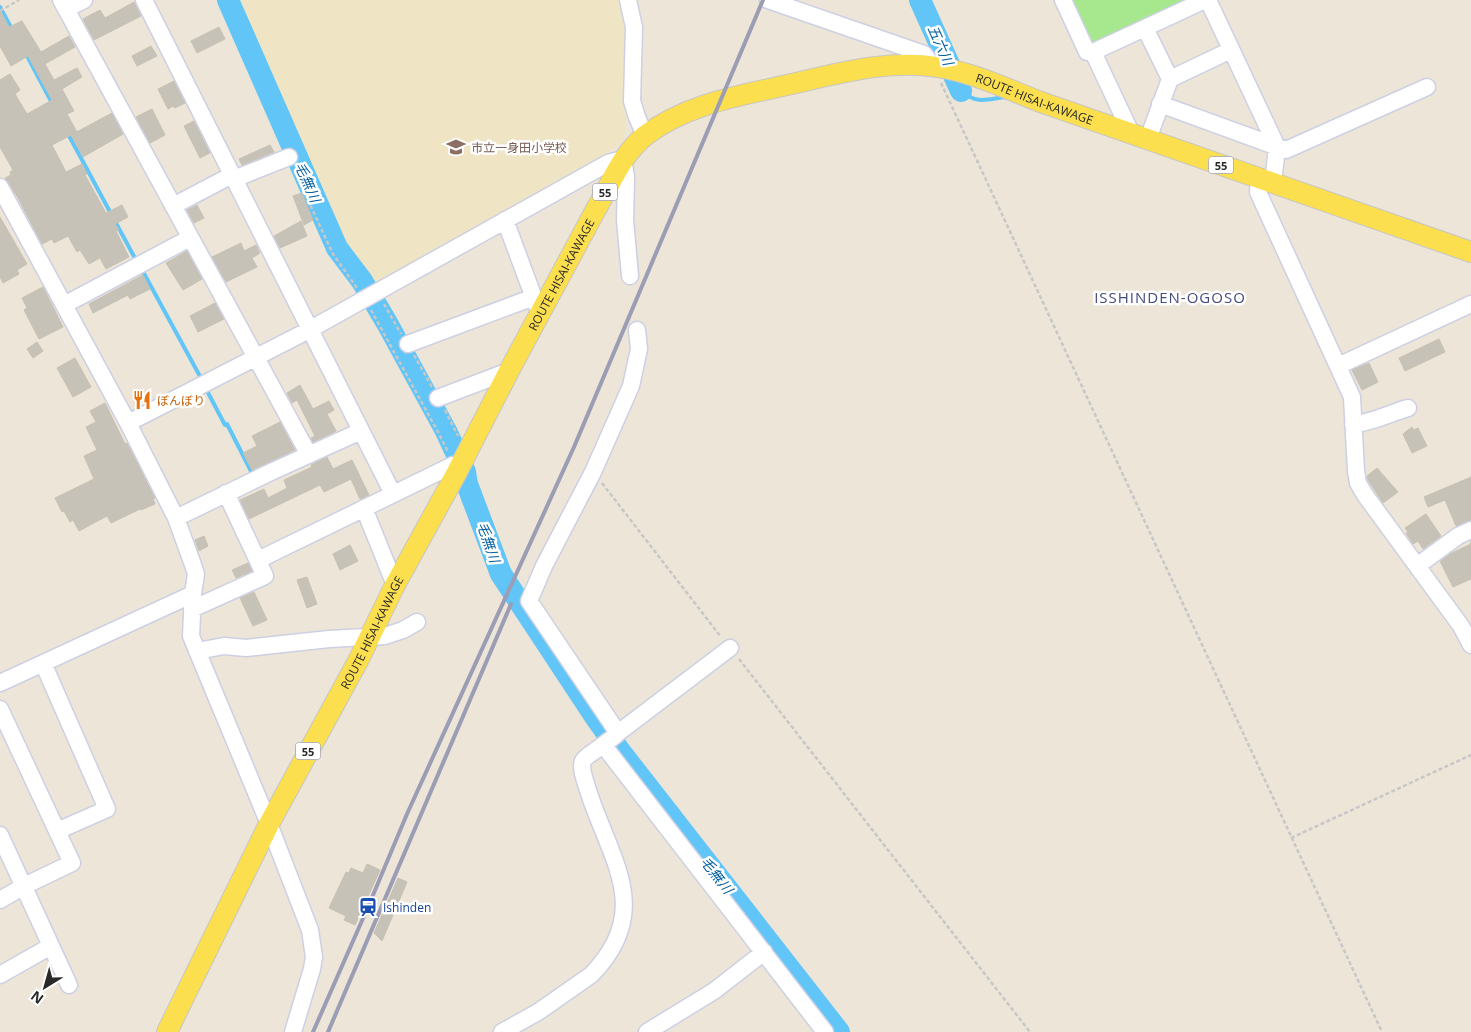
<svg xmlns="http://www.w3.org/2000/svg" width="1471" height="1032" viewBox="0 0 1471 1032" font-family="'Open Sans','Noto Sans JP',sans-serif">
	<rect width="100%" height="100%" fill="#ece5d8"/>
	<path fill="#efe5c5" d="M 234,0 L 619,0 L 625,31 L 624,98 L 626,125 L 623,142 L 607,152 L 607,156 L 374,287 L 345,249 L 302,154 L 300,152 Z"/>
	<path fill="#a7e88f" d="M 1070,0 L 1189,0 L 1096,43 L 1089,41 Z"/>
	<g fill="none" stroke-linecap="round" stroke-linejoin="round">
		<path stroke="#61c5f8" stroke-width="4" d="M 0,7 L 13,31
			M 25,52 L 52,103
			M 961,91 C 977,104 985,100 1004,97 L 1007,98
			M 67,132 L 137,262
			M 141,268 L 202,380
			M 205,387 L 225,425 L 227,424 L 253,475"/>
		<path stroke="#61c5f8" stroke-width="22" d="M 228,0 L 337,248 L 362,281 L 387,323 L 446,431 L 465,472 L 467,484 L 501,574 L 594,715 L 619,750 L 839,1032
			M 920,0 L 961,91"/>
	</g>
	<path fill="#c7c2b8" stroke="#c7c1b2" d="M 134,2 L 141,16 L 94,40 L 83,19 L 100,10 L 105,18 Z
		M 0,10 L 9,27 L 22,21 L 41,52 L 69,36 L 75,47 L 45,64 L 54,80 L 77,68 L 82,77 L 62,89 L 74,111 L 67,114 L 77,132 L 52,145 L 66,172 L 82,164 L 87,174 L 85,175 L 106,213 L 122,205 L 128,217 L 115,224 L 119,230 L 116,231 L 129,257 L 106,269 L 100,258 L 89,264 L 80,250 L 77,252 L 68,236 L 54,243 L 52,239 L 42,244 L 17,196 L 5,178 L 11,175 L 10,172 L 13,170 L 0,147 L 0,80 L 10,74 L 20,90 L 15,94 L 27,114 L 52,100 L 28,56 L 11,66 L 0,46 Z
		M 219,27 L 225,39 L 197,53 L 191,41 Z
		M 151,46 L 157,56 L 137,66 L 132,56 Z
		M 174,81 L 185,103 L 175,108 L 173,106 L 168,109 L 158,89 Z
		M 152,109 L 165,135 L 150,143 L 136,117 Z
		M 112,113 L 123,134 L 83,157 L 71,135 Z
		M 194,121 L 210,153 L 200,158 L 184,126 Z
		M 270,145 L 274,152 L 242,165 L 239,159 Z
		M 302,193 L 313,220 L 304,225 L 293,196 Z
		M 197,205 L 204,218 L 194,223 L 187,210 Z
		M 0,217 L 27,264 L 17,270 L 19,274 L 3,283 L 0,277 Z
		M 301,221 L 307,236 L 280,248 L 274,236 Z
		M 241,243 L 244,251 L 256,245 L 260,253 L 252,258 L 257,267 L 226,282 L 212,257 Z
		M 187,251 L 202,279 L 183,290 L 166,263 Z
		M 143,275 L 150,289 L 130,299 L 128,295 L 93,313 L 89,304 Z
		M 43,287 L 63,327 L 39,339 L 24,310 L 27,308 L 22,298 Z
		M 215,303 L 224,319 L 198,332 L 190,316 Z
		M 1439,339 L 1445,352 L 1405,371 L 1399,358 Z
		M 37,342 L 43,351 L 33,358 L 27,349 Z
		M 75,358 L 91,387 L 73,397 L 57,368 Z
		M 1369,363 L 1378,382 L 1362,390 L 1352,370 Z
		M 300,385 L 313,409 L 329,401 L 334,410 L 327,414 L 336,431 L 313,442 L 311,438 L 315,436 L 297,400 L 292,403 L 287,393 Z
		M 105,403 L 125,444 L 127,443 L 155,498 L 153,499 L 155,504 L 141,510 L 140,509 L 111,523 L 107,516 L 79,531 L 73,520 L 70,522 L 64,511 L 62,512 L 55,498 L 94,479 L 84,456 L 97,450 L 86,427 L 96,422 L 90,411 Z
		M 280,422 L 295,450 L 252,470 L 243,453 L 257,446 L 252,436 Z
		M 1412,427 L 1414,430 L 1418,428 L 1427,446 L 1412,453 L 1403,434 Z
		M 327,457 L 333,469 L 352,460 L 369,495 L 360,499 L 351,479 L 324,492 L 320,485 L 249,519 L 240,500 L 264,489 L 268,498 L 287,488 L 284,480 L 312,467 L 311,465 Z
		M 1377,468 L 1398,492 L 1383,503 L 1368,480 L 1367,476 Z
		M 1471,477 L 1471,520 L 1456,526 L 1445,500 L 1428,507 L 1424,497 Z
		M 1426,514 L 1441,536 L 1423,549 L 1418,541 L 1413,544 L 1406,533 L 1408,532 L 1405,528 Z
		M 204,536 L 208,546 L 199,551 L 195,540 Z
		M 1471,541 L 1471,579 L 1453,587 L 1440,561 L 1452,553 L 1471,544 Z
		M 350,545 L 358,561 L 340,570 L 333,554 Z
		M 248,563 L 252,571 L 236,578 L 232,570 Z
		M 307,577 L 317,604 L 307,608 L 297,580 Z
		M 254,592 L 267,620 L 253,626 L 240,598 Z
		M 367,864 L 380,870 L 355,925 L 344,920 L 346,916 L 329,908 L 346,872 L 349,873 L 351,868 L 363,873 Z
		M 398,878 L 407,882 L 382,941 L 374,933 Z"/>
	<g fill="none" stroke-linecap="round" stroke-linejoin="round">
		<g stroke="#cdd0e3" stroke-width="19">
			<path id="minor" d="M 61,0 L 66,9 L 84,0
				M 144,0 L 393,494
				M 628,0 L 634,27 L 632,101 L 637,117 L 645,136
				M 768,0 L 924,54 L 933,67
				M 1063,0 L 1087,52 L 1093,52 L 1131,133
				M 1208,0 L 1277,147 L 1273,183
				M 66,9 L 309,455
				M 1145,28 L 1170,79 L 1148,139
				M 1093,52 L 1205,0
				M 1170,79 L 1231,50
				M 1160,104 L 1286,150 L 1427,87
				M 1259,178 L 1258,192 L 1352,397 L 1356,471 L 1358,483 L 1365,495 L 1461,626 L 1471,645
				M 234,179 L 289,157
				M 0,187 L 128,423 L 176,518 L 192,562 L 196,574 L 193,594 L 191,636 L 269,824 L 310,930 L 314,957 L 312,969 L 293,1032
				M 173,206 L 232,175
				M 505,220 L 537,306
				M 64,305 L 190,238
				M 408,344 L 534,297
				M 1338,366 L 1471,304
				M 438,398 L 509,371
				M 128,423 L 309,330 L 608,163 L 623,159 L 626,177 L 625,220 L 630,276
				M 1353,424 C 1372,423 1390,413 1408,408
				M 364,508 L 395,585
				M 176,518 L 273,471 L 361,431
				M 258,560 L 453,465 L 456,474
				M 1417,566 L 1458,536 L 1471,530
				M 192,609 L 265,576 L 226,493
				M 197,651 L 224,646 L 246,648 L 329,639 L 385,636 L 403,630 L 417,622
				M 43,663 L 107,809 L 57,831
				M 0,683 L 193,594
				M 0,709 L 72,863 L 24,886 L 0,900
				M 618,733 L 730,648
				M 604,746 L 825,1032
				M 0,835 L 69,985
				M 0,975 L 51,946
				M 502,1032 L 538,1012 L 591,975 C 656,909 608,857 587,787 C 585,780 580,768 583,761 C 585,756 612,740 618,733 L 529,601 L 544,566 L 593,472 L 631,386 L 639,349 L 637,330
				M 647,1032 L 714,991 L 764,952"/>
		</g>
		<g stroke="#c7c7c7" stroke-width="22">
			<g id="major">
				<path id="s1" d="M 167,1032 L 269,824 L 358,661 L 395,585 L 456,474 L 509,371 L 608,187 C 618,168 628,149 646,135 C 687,104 739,96 787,85 C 836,74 887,59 937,67 C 972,72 1005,88 1038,101 L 1471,252"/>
			</g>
		</g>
		<path stroke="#c7c7c7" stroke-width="2.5" stroke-dasharray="4 2.5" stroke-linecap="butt" d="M 0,11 L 19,0
			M 941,83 L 1382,1032
			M 294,170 L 333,254 L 357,288
			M 384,304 L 401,334
			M 371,310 L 438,432 L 448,452
			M 414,355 L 432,387
			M 445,410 L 458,436
			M 602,483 L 721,637
			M 739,659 L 1030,1032
			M 1291,838 L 1471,755"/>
		<use href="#minor" stroke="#fff" stroke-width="16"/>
		<use href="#major" stroke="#fbdf4e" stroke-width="20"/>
		<path stroke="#9b9db4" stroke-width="4" d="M 313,1032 L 368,907 L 407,814 L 574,447 L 763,0
			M 328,1032 L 511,604"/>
	</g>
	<defs>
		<g id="school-bare" transform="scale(1.5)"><path d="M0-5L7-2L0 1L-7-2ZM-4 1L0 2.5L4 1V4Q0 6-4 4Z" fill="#8d6e63" stroke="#fff" stroke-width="2.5" paint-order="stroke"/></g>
		<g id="restaurant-bare" transform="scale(1.5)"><path d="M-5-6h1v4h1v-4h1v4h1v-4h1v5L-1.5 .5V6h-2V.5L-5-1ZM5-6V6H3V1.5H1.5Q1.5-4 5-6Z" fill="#e8710a" stroke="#fff" stroke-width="2.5" paint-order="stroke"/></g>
		<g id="station-bare" transform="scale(1.5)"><path d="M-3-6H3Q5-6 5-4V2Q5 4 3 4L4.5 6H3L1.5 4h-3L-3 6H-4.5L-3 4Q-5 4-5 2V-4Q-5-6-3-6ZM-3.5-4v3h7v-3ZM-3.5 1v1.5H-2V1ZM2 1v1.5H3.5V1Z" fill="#1a4fb4" stroke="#fff" stroke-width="2.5" paint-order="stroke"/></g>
	</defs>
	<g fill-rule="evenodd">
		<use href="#school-bare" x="456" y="147"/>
		<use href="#restaurant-bare" x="142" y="400"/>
		<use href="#station-bare" x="368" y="907"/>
	</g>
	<g text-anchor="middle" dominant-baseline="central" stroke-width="5" stroke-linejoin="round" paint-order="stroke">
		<g fill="#fff" stroke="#686868" stroke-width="1">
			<rect x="1208.5" y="156.5" width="25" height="17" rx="4"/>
			<rect x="592.5" y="183.5" width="25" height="17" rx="4"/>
			<rect x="295.5" y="742.5" width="25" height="17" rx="4"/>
		</g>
		<g font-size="11" font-weight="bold" fill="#282828">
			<text x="1221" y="165">55</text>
			<text x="605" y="192">55</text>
			<text x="308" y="751">55</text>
		</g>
		<g font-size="12" fill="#282828" stroke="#fff">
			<text stroke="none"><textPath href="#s1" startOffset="1424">ROUTE HISAI-KAWAGE</textPath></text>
			<text stroke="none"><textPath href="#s1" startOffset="854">ROUTE HISAI-KAWAGE</textPath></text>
			<text stroke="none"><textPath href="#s1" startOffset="449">ROUTE HISAI-KAWAGE</textPath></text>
		</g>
		<g font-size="12" fill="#785e54" stroke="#fff" text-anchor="start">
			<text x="471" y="147">市立一身田小学校</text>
		</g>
		<g font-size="12" fill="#c56008" stroke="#fff" text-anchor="start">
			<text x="157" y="400">ぼんぼり</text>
		</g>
		<g font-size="12" fill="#164399" stroke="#fff" text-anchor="start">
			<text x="383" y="907">Ishinden</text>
		</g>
		<g font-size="14" font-style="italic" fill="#035fa1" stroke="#fff">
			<text transform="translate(941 45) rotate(66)">五六川</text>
			<text transform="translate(308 182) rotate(66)">毛無川</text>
			<text transform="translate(489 542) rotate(71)">毛無川</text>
			<text transform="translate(717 875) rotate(52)">毛無川</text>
		</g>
		<g font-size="15" letter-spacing="1" fill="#454b7c" stroke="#fff">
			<text x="1170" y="297">ISSHINDEN-OGOSO</text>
		</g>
	</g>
	<g transform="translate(45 987) rotate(217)" stroke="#ffffff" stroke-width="4" paint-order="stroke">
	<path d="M0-4L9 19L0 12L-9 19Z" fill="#282828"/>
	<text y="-8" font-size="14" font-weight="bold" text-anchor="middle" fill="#282828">N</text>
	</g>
</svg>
